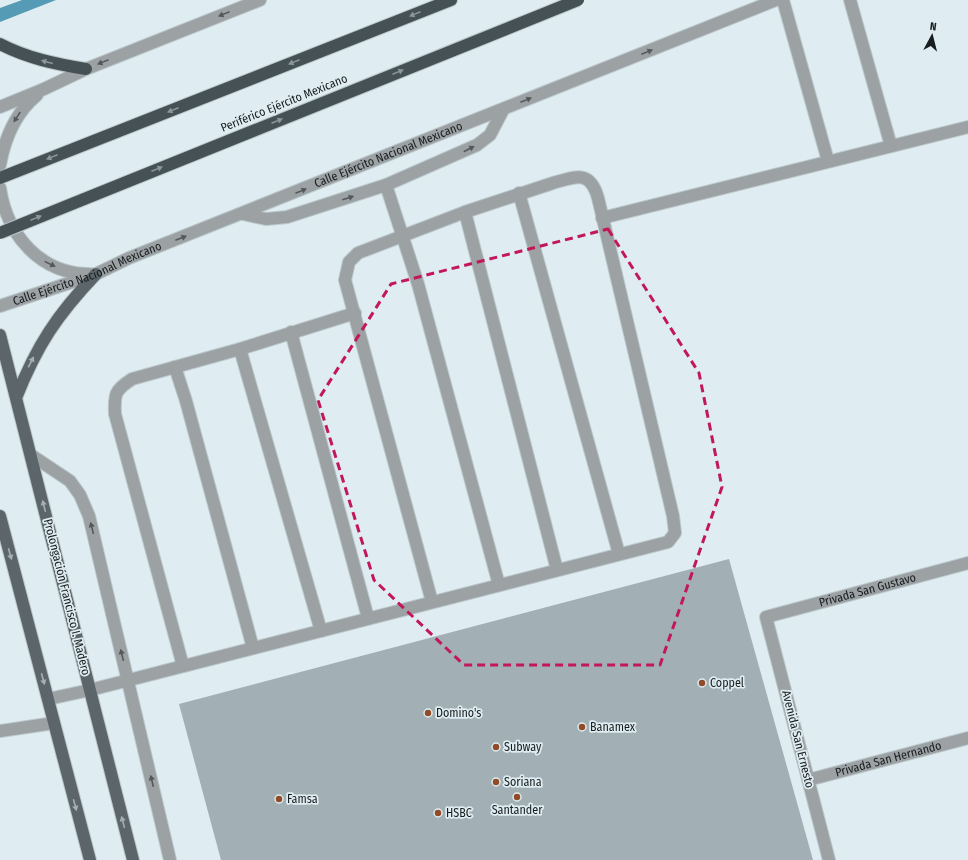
<svg xmlns="http://www.w3.org/2000/svg" width="968" height="860" viewBox="0 0 968 860" font-family="'Fira Sans Condensed',sans-serif">
	<rect width="100%" height="100%" fill="#dfedf2"/>
	<path fill="#569bb5" d="M 22,0 L 56,0 L 0,22 L 0,8 Z"/>
	<path fill="#a2afb5" d="M 729,559 L 813,860 L 221,860 L 179,704 Z"/>
	<g fill="none" stroke-linecap="round" stroke-linejoin="round">
		<g stroke="#bbc8cc" stroke-width="14">
			<g id="minor">
				<path d="M 783,0 L 828,161"/>
				<path d="M 850,0 L 891,146"/>
				<path d="M 0,107 L 44,89 L 86,69 L 260,0"/>
				<path d="M 0,165 C 5,137 15,113 37,95"/>
				<path d="M 386,185 L 418,284 L 499,585"/>
				<path d="M 0,188 C 7,235 40,274 90,274"/>
				<path d="M 519,193 L 619,554"/>
				<path d="M 465,212 L 557,570"/>
				<path d="M 243,214 L 266,219 L 287,217 L 386,185 L 477,145 L 490,135 L 503,110"/>
				<path d="M 602,218 L 968,127"/>
				<path id="s1" d="M 0,306 L 96,274 L 129,258 L 776,0"/>
				<path d="M 291,332 L 368,618"/>
				<path d="M 240,349 L 321,631"/>
				<path d="M 175,367 L 186,401 L 253,648"/>
				<path d="M 31,455 L 70,481 L 80,495 L 89,516 L 170,860"/>
				<path d="M 183,666 L 115,414 C 114,394 115,390 132,379 L 240,349 L 355,313"/>
				<path d="M 48,699 L 90,690 L 668,542 L 675,533 L 673,516 L 598,198 C 590,169 575,177 553,183 L 465,212 L 358,253 L 349,262 L 345,280 L 432,602"/>
				<path d="M 0,731 L 54,723"/>
				<path id="s2" d="M 808,780 L 968,738"/>
				<path id="s3" d="M 829,860 L 766,617 L 968,563"/>
			</g>
		</g>
		<g stroke="#bbc8cc" stroke-width="14">
			<path id="major" d="M 0,335 L 133,860
				M 16,398 C 37,345 57,315 96,274
				M 0,516 L 90,860"/>
		</g>
		<g stroke="#bbc8cc" stroke-width="14">
			<path id="highway" d="M 0,44 C 27,58 55,64 86,69
				M 0,178 L 451,0"/>
		</g>
		<use href="#minor" stroke="#9ca1a4" stroke-width="12"/>
		<use href="#major" stroke="#5c666a" stroke-width="12"/>
		<use href="#highway" stroke="#455155" stroke-width="12"/>
		<g stroke="#bbc8cc" stroke-width="14" stroke-linecap="butt">
			<path id="highway-bridge" d="M 0,233 L 578,0"/>
		</g>
		<use href="#highway-bridge" stroke="#455155" stroke-width="12"/>
	</g>
	<defs><path id="oneway-solid" d="M-6-.8H1V-3.2L6.5 0L1 3.2V.8H-6Z"/></defs>
	<g fill="#53585b">
		<use href="#oneway-solid" transform="translate(224 14) rotate(158)"/>
		<use href="#oneway-solid" transform="translate(647 52) rotate(-22)"/>
		<use href="#oneway-solid" transform="translate(103 62) rotate(158)"/>
		<use href="#oneway-solid" transform="translate(526 100) rotate(-22)"/>
		<use href="#oneway-solid" transform="translate(17 117) rotate(123)"/>
		<use href="#oneway-solid" transform="translate(469 149) rotate(-28)"/>
		<use href="#oneway-solid" transform="translate(301 191) rotate(-22)"/>
		<use href="#oneway-solid" transform="translate(348 198) rotate(-18)"/>
		<use href="#oneway-solid" transform="translate(181 238) rotate(-21)"/>
		<use href="#oneway-solid" transform="translate(50 264) rotate(26)"/>
		<use href="#oneway-solid" transform="translate(92 528) rotate(-104)"/>
		<use href="#oneway-solid" transform="translate(122 655) rotate(-104)"/>
		<use href="#oneway-solid" transform="translate(152 781) rotate(-103)"/>
	</g>
	<g fill="#8a979c">
		<use href="#oneway-solid" transform="translate(415 14) rotate(158)"/>
		<use href="#oneway-solid" transform="translate(47 62) rotate(-165)"/>
		<use href="#oneway-solid" transform="translate(294 62) rotate(158)"/>
		<use href="#oneway-solid" transform="translate(398 72) rotate(-22)"/>
		<use href="#oneway-solid" transform="translate(173 110) rotate(158)"/>
		<use href="#oneway-solid" transform="translate(277 121) rotate(-22)"/>
		<use href="#oneway-solid" transform="translate(52 157) rotate(158)"/>
		<use href="#oneway-solid" transform="translate(157 169) rotate(-22)"/>
		<use href="#oneway-solid" transform="translate(36 218) rotate(-22)"/>
	</g>
	<g fill="#a4b0b5">
		<use href="#oneway-solid" transform="translate(31 362) rotate(-63)"/>
		<use href="#oneway-solid" transform="translate(44 506) rotate(-104)"/>
		<use href="#oneway-solid" transform="translate(10 554) rotate(75)"/>
		<use href="#oneway-solid" transform="translate(43 679) rotate(75)"/>
		<use href="#oneway-solid" transform="translate(75 805) rotate(75)"/>
		<use href="#oneway-solid" transform="translate(123 822) rotate(-104)"/>
	</g>
	<path fill="none" stroke="#c2185b" stroke-width="3" stroke-dasharray="8 5" stroke-linejoin="round" d="M 608,229 L 699,373 L 722,487 L 660,665 L 464,665 L 374,580 L 318,400 L 391,284 Z"/>
	<g fill="#924b28" stroke="#dfedf2" stroke-width="1.5">
		<circle cx="702" cy="683" r="4"/>
		<circle cx="428" cy="713" r="4"/>
		<circle cx="582" cy="727" r="4"/>
		<circle cx="496" cy="747" r="4"/>
		<circle cx="496" cy="782" r="4"/>
		<circle cx="517" cy="797" r="4"/>
		<circle cx="279" cy="799" r="4"/>
		<circle cx="438" cy="813" r="4"/>
	</g>
	<g text-anchor="middle" dominant-baseline="central" stroke-width="3.5" stroke-linejoin="round" paint-order="stroke">
		<g font-size="12" fill="#181d1f" stroke="#dfedf2">
			<text transform="translate(284 103) rotate(-22)">Periférico Ejército Mexicano</text>
			<text stroke="none"><textPath href="#s1" startOffset="417">Calle Ejército Nacional Mexicano</textPath></text>
			<text stroke="none"><textPath href="#s1" startOffset="93">Calle Ejército Nacional Mexicano</textPath></text>
			<text stroke="none"><textPath href="#s3" startOffset="356">Privada San Gustavo</textPath></text>
			<text transform="translate(67 597) rotate(76)">Prolongación Francisco I. Madero</text>
			<text transform="translate(798 739) rotate(76)">Avenida San Ernesto</text>
			<text stroke="none"><textPath href="#s2" startOffset="83">Privada San Hernando</textPath></text>
		</g>
		<g font-size="12" fill="#181d1f" stroke="#dfedf2" text-anchor="start">
			<text x="710" y="683">Coppel</text>
			<text x="436" y="713">Domino's</text>
			<text x="590" y="727">Banamex</text>
			<text x="504" y="747">Subway</text>
			<text x="504" y="782">Soriana</text>
			<text x="287" y="799">Famsa</text>
			<text x="517" y="810" text-anchor="middle">Santander</text>
			<text x="446" y="813">HSBC</text>
		</g>
	</g>
	<g transform="translate(932 36) rotate(7)" stroke="#dfedf2" stroke-width="3" paint-order="stroke">
	<path d="M0-3L7 15L0 10L-7 15Z" fill="#181d1f"/>
	<text y="-6" font-size="11" font-weight="bold" text-anchor="middle" fill="#181d1f">N</text>
	</g>
</svg>
